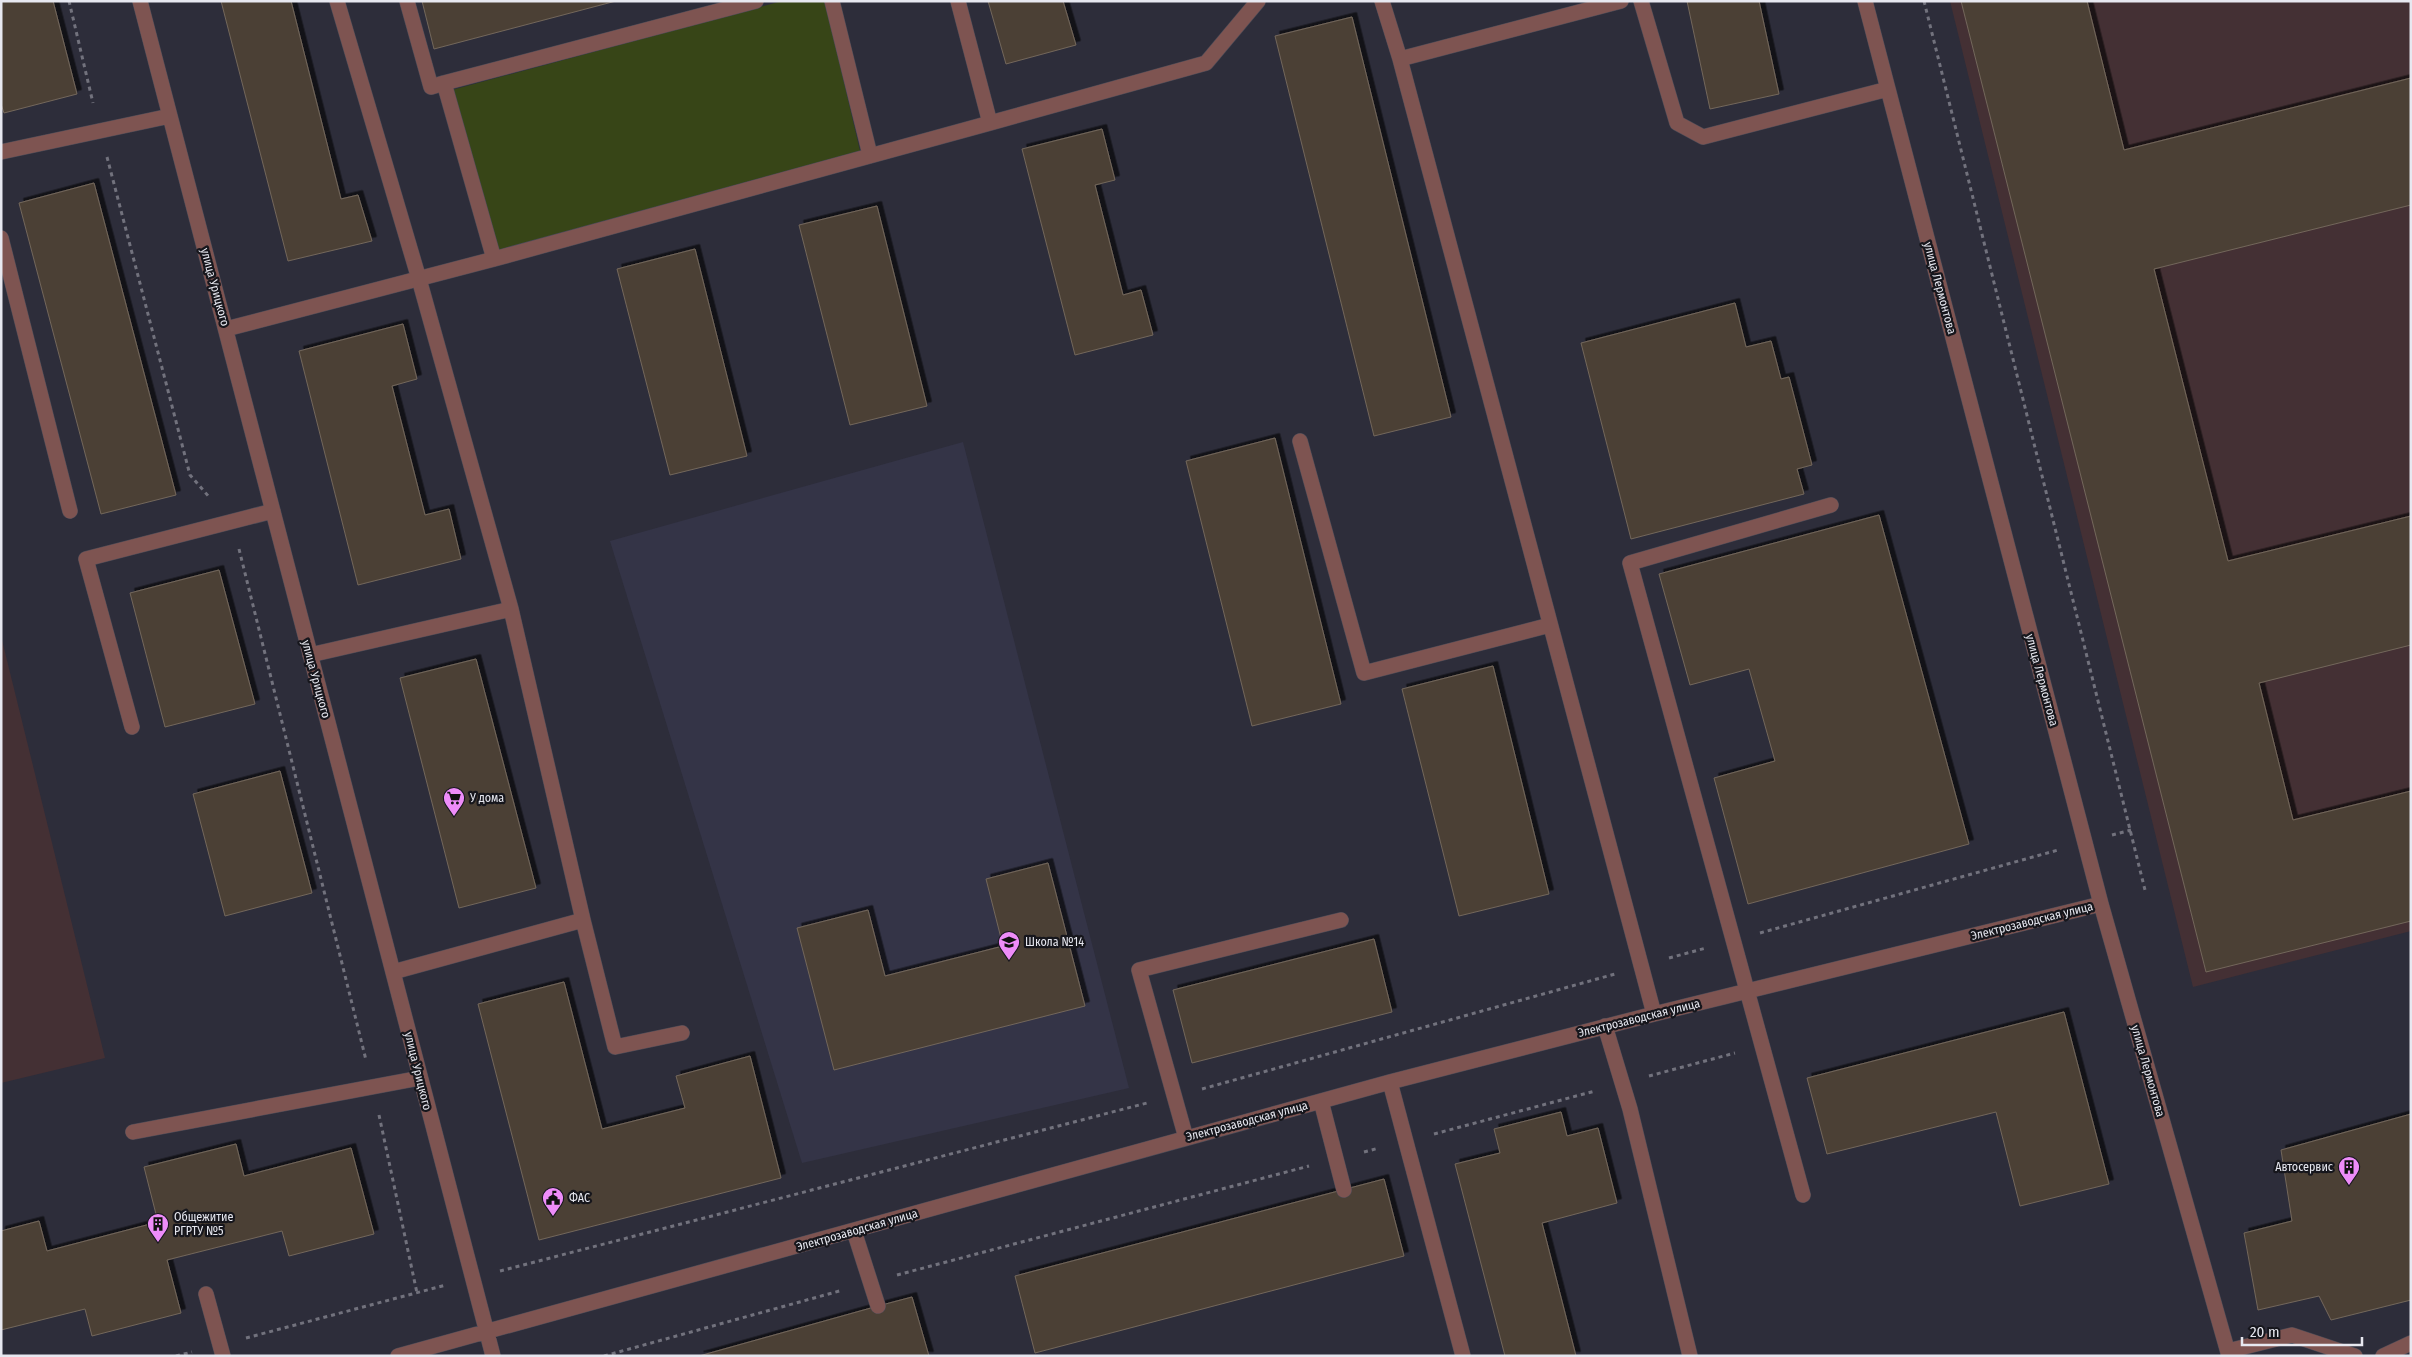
<svg xmlns="http://www.w3.org/2000/svg" width="2412" height="1357" viewBox="0 0 2412 1357" font-family="'Fira Sans Condensed',sans-serif">
	<defs>
		<filter id="shadow"><feDropShadow dx="4.5" dy="-4.5" stdDeviation="0" flood-color="#0009"/></filter>
	</defs>
	<rect width="100%" height="100%" fill="#2d2d3a"/>
	<path fill="#443034" d="M 1950,1 L 2411,1 L 2411,931 L 2193,987 Z
		M 1,636 L 105,1058 L 1,1083 Z"/>
	<path fill="#343447" d="M 963,442 L 1129,1088 L 802,1163 L 610,541 Z"/>
	<path fill="#374517" d="M 782,1 L 825,1 L 860,151 L 498,250 L 452,90 Z"/>
	<path fill="#4c4136" stroke="#73675b" filter="url(#shadow)" d="M 1,1 L 53,1 L 77,94 L 4,113 L 1,104 Z
		M 221,1 L 291,1 L 341,199 L 358,195 L 372,241 L 288,261 Z
		M 422,1 L 616,1 L 434,49 Z
		M 988,1 L 1063,1 L 1076,45 L 1006,64 Z
		M 1687,1 L 1759,1 L 1779,94 L 1710,109 Z
		M 1961,1 L 2087,1 L 2124,150 L 2411,78 L 2411,205 L 2154,269 L 2228,561 L 2411,516 L 2411,645 L 2259,683 L 2293,820 L 2411,791 L 2411,921 L 2206,972 Z
		M 1352,17 L 1451,417 L 1374,436 L 1275,36 Z
		M 1102,129 L 1115,180 L 1095,185 L 1123,295 L 1141,290 L 1153,335 L 1075,355 L 1022,149 Z
		M 94,183 L 176,495 L 101,514 L 19,203 Z
		M 877,206 L 927,406 L 850,425 L 799,225 Z
		M 695,249 L 747,456 L 670,475 L 617,269 Z
		M 1735,303 L 1746,347 L 1771,341 L 1781,379 L 1789,377 L 1812,465 L 1797,469 L 1804,494 L 1631,539 L 1581,343 Z
		M 403,324 L 417,379 L 392,386 L 425,515 L 449,509 L 461,559 L 358,585 L 299,351 Z
		M 1275,438 L 1341,704 L 1252,726 L 1186,461 Z
		M 1879,515 L 1969,844 L 1748,904 L 1714,778 L 1775,761 L 1749,669 L 1690,685 L 1659,574 Z
		M 219,570 L 255,704 L 165,727 L 130,593 Z
		M 476,659 L 536,888 L 459,908 L 400,678 Z
		M 1493,666 L 1549,894 L 1459,916 L 1402,689 Z
		M 280,771 L 312,893 L 225,916 L 193,794 Z
		M 1048,863 L 1085,1006 L 834,1070 L 797,928 L 868,910 L 885,976 L 1003,946 L 986,879 Z
		M 1374,939 L 1392,1012 L 1192,1063 L 1173,990 Z
		M 564,982 L 602,1129 L 685,1108 L 676,1076 L 750,1056 L 781,1178 L 539,1240 L 478,1004 Z
		M 2064,1012 L 2109,1184 L 2020,1206 L 1996,1112 L 1827,1154 L 1807,1078 Z
		M 1561,1112 L 1567,1136 L 1598,1128 L 1617,1203 L 1542,1223 L 1576,1356 L 1505,1356 L 1455,1164 L 1500,1153 L 1494,1129 Z
		M 2411,1114 L 2411,1300 L 2331,1320 L 2319,1296 L 2258,1310 L 2244,1233 L 2292,1221 L 2281,1150 Z
		M 236,1144 L 244,1176 L 351,1148 L 374,1234 L 289,1256 L 282,1231 L 167,1260 L 181,1313 L 92,1336 L 85,1309 L 1,1330 L 1,1231 L 39,1221 L 47,1251 L 158,1222 L 144,1167 Z
		M 1384,1179 L 1404,1256 L 1035,1353 L 1015,1276 Z
		M 912,1297 L 929,1356 L 699,1356 L 878,1306 Z"/>
	<g fill="none" stroke-linecap="round" stroke-linejoin="round">
		<g stroke="#4b4b57" stroke-width="16">
			<path id="minor" d="M 140,1 L 493,1356
				M 337,1 L 419,279 L 511,609
				M 407,1 L 431,87 L 444,83
				M 832,1 L 870,155
				M 1382,1 L 1400,59 L 1621,1
				M 1641,1 L 1677,123 L 1703,137 L 1888,89
				M 1865,1 L 2101,904 L 2229,1356
				M 1400,59 L 1654,1014
				M 990,123 L 1206,63 L 1258,1
				M 1,152 L 170,116
				M 1,238 L 70,511
				M 494,259 L 444,83 L 756,1
				M 226,329 L 494,259 L 990,123 L 958,1
				M 1300,441 L 1364,673 L 1550,625
				M 310,655 L 511,609 L 583,920 L 393,972
				M 132,727 L 86,559 L 273,511
				M 583,920 L 615,1047 L 682,1033
				M 1605,1026 L 1630,1109 L 1690,1356
				M 1390,1082 L 1463,1356
				M 1321,1101 L 1344,1190
				M 133,1132 L 420,1078
				M 1186,1138 L 1139,970 L 1341,920
				M 1803,1195 L 1630,563 L 1831,505
				M 854,1231 L 878,1306
				M 206,1294 L 223,1356
				M 2228,1351 L 2292,1335 L 2355,1356
				M 398,1356 L 1390,1082 L 1654,1014 L 2101,904
				M 2383,1356 L 2411,1343"/>
		</g>
		<path stroke="#72727d" stroke-width="3" stroke-dasharray="4 4" stroke-linecap="butt" d="M 69,1 L 93,103
			M 1924,1 L 2145,890
			M 107,157 L 190,475 L 210,498
			M 239,549 L 366,1060
			M 2112,835 L 2131,830
			M 1760,933 L 2058,850
			M 1669,958 L 1706,948
			M 1649,1076 L 1735,1053
			M 1202,1089 L 1615,974
			M 379,1115 L 417,1293
			M 1434,1134 L 1595,1091
			M 1364,1152 L 1379,1148
			M 500,1271 L 1147,1103
			M 897,1275 L 1309,1166
			M 246,1338 L 446,1285
			M 176,1356 L 192,1352
			M 604,1356 L 843,1290"/>
		<use href="#minor" stroke="#7e5451" stroke-width="15"/>
	</g>
	<defs>
		<g id="supermarket-pin" transform="scale(1.125)"><path d="M0 17L-7.5 6A9.5 9.5 0 1 1 7.5 6Z" fill="#ee8cf9" stroke="#16161c"/><path d="M-6-5.5h2.5l.6 2H6L4.5 2H-2.5L-4.4-4H-6ZM-1.5 3.2a1.3 1.3 0 1 0 .1 0ZM3 3.2a1.3 1.3 0 1 0 .1 0Z" fill="#111"/></g>
		<g id="school-pin" transform="scale(1.125)"><path d="M0 17L-7.5 6A9.5 9.5 0 1 1 7.5 6Z" fill="#ee8cf9" stroke="#16161c"/><path d="M0-5L7-2L0 1L-7-2ZM-4 1L0 2.5L4 1V4Q0 6-4 4Z" fill="#111"/></g>
		<g id="building-pin" transform="scale(1.125)"><path d="M0 17L-7.5 6A9.5 9.5 0 1 1 7.5 6Z" fill="#ee8cf9" stroke="#16161c"/><path d="M-4-6H4V6H1V3H-1V6H-4ZM-2.5-4.3h1.7v1.8h-1.7ZM.8-4.3h1.7v1.8H.8ZM-2.5-1h1.7V.8h-1.7ZM.8-1h1.7V.8H.8Z" fill="#111"/></g>
		<g id="civic-pin" transform="scale(1.125)"><path d="M0 17L-7.5 6A9.5 9.5 0 1 1 7.5 6Z" fill="#ee8cf9" stroke="#16161c"/><path d="M-.6-6.5H3V-4.5H.6V-3L4-1V1h2V6H-6V1h2V-1L-.6-3ZM-1.2 2.5V6h2.4V2.5Z" fill="#111"/></g>
	</defs>
	<g fill-rule="evenodd">
		<use href="#supermarket-pin" x="454" y="798"/>
		<use href="#school-pin" x="1009" y="942"/>
		<use href="#building-pin" x="2349" y="1167"/>
		<use href="#civic-pin" x="553" y="1198"/>
		<use href="#building-pin" x="158" y="1224"/>
	</g>
	<g text-anchor="middle" dominant-baseline="central" stroke-width="4.5" stroke-linejoin="round" paint-order="stroke">
		<g font-size="12" fill="#e7e8f0" stroke="#16161c">
			<text transform="translate(215 287) rotate(75)">улица Урицкого</text>
			<text transform="translate(1940 288) rotate(75)">улица Лермонтова</text>
			<text transform="translate(316 679) rotate(75)">улица Урицкого</text>
			<text transform="translate(2042 680) rotate(75)">улица Лермонтова</text>
			<text transform="translate(2032 921) rotate(-14)">Электрозаводская улица</text>
			<text transform="translate(1639 1018) rotate(-14)">Электрозаводская улица</text>
			<text transform="translate(418 1071) rotate(76)">улица Урицкого</text>
			<text transform="translate(2148 1071) rotate(74)">улица Лермонтова</text>
			<text transform="translate(1247 1121) rotate(-15)">Электрозаводская улица</text>
			<text transform="translate(857 1230) rotate(-16)">Электрозаводская улица</text>
		</g>
		<g font-size="12" fill="#e7e8f0" stroke="#16161c" text-anchor="start">
			<text x="470" y="798">У дома</text>
			<text x="1025" y="942">Школа №14</text>
			<text x="2333" y="1167" text-anchor="end">Автосервис</text>
			<text x="569" y="1198">ФАС</text>
			<text x="174" y="1217">Общежитие<tspan x="174" dy="14">РГРТУ №5</tspan></text>
		</g>
	</g>
	<rect width="2412" height="1357" fill="none" stroke="#e7e8f0" stroke-width="5"/>
	<path d="M2242 1337v8h120v-8" fill="none" stroke="#e7e8f0" stroke-width="2.5"/>
	<text x="2250" y="1337" font-size="15" fill="#e7e8f0" stroke="#16161c" stroke-width="4" paint-order="stroke">20 m</text>
</svg>
